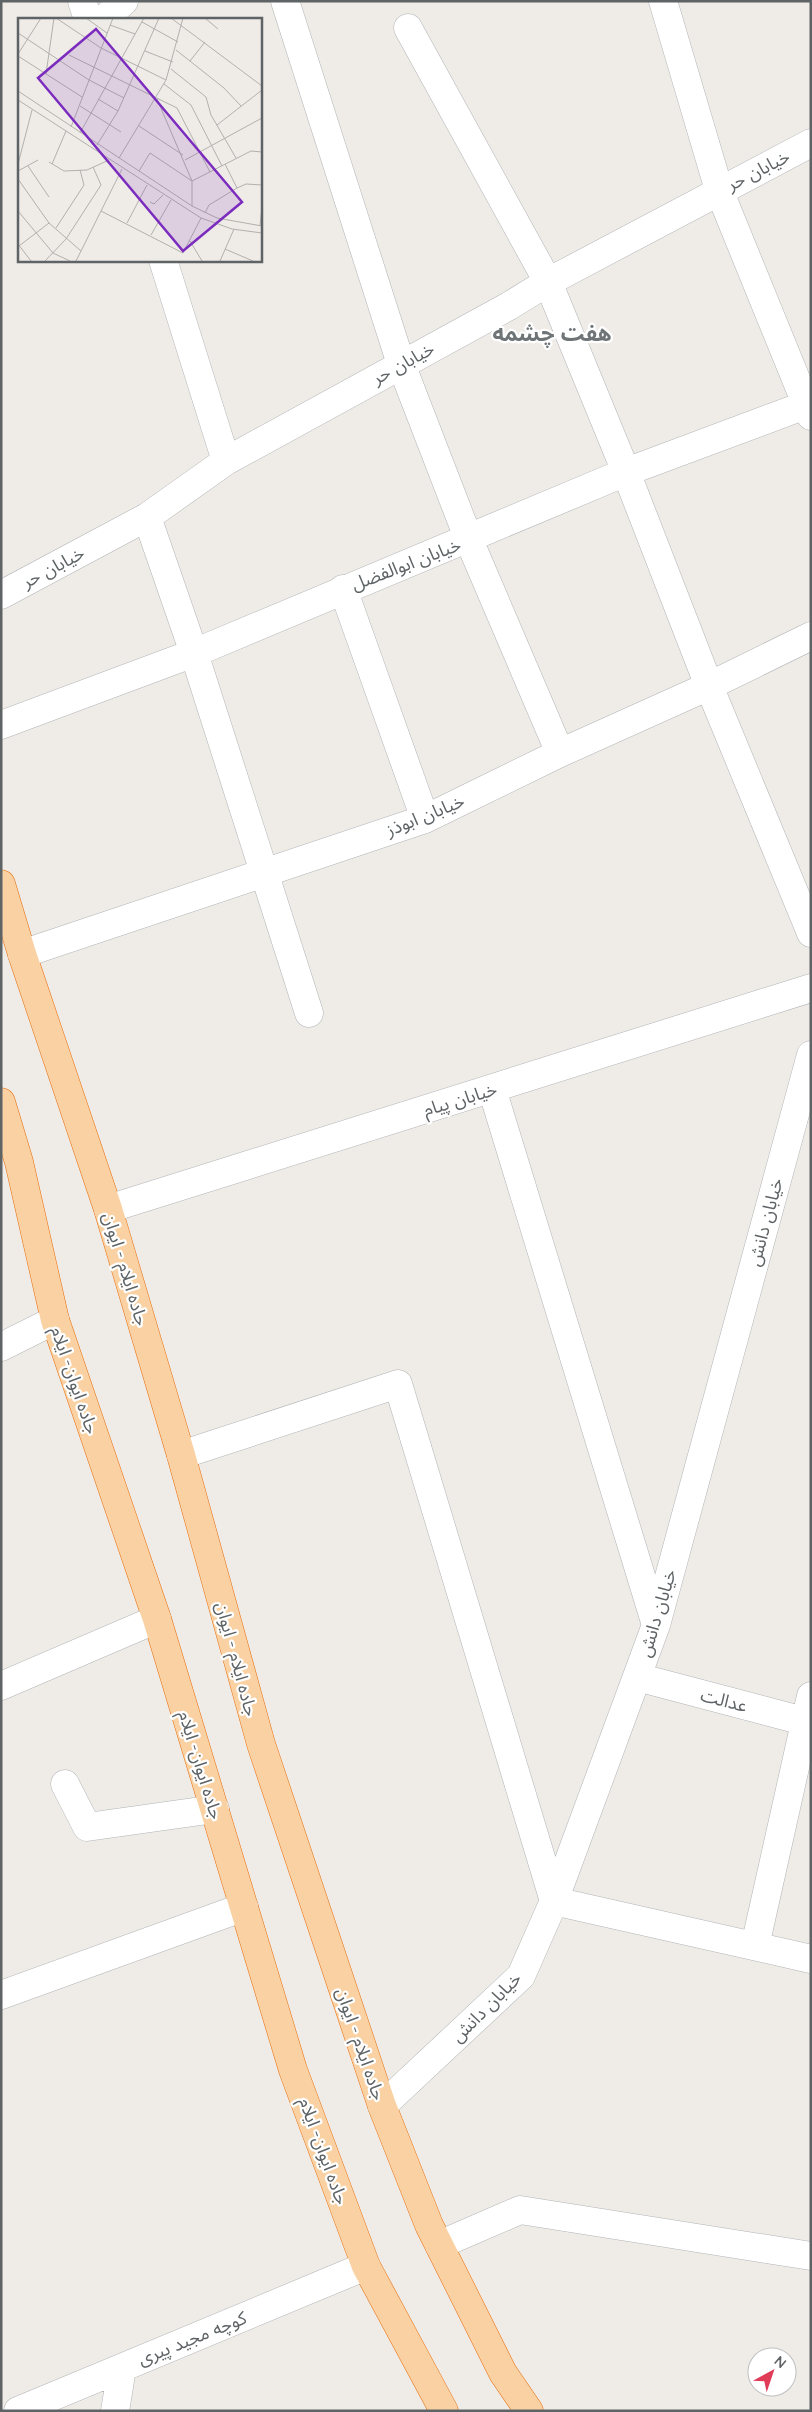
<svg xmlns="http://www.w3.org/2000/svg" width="812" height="2412" viewBox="0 0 812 2412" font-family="Quicksand,'Noto Sans Arabic',sans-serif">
	<rect width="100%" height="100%" fill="#efebe6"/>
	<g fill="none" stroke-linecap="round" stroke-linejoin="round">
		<g stroke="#b1b5b7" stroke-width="29">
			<path id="minor" d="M 82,1 L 88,19
				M 285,1 L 401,364 L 469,540 L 560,753
				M 663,1 L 719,190 L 811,416
				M 104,19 L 124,1
				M 408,28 L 548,282 L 626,472 L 709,686 L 811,933
				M 163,260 L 226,461
				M 147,517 L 194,653 L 309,1013
				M 343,589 L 425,819
				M 1,595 L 147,517 L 226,461 L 509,306 L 548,282 L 811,143
				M 1,725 L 194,653 L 626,472 L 811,403
				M 22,954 L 425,819 L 560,753 L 709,686 L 811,636
				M 492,1089 L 656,1625
				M 108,1209 L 811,988
				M 1,1347 L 55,1320
				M 181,1455 L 398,1384 L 554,1901 L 811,1959
				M 637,1677 L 811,1723
				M 1,1686 L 157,1619
				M 65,1784 L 87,1827 L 215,1809
				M 755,1946 L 811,1696
				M 1,1995 L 244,1907
				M 382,2106 L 521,1976 L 554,1901 L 656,1625 L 811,1055
				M 439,2245 L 520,2210 L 811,2256
				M 18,2411 L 366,2266
				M 115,2411 L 122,2368"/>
		</g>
		<g stroke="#e86d0d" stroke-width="29">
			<path id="trunk" d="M 1,884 L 22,954 L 108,1209 L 181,1455 L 261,1744 L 382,2106 L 429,2225 L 503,2373 L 529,2411
				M 1,1102 L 19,1162 L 55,1320 L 157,1619 L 293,2070 L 366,2266 L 444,2411"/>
		</g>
		<use href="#minor" stroke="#fff" stroke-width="28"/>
		<use href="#trunk" stroke="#f9d1a2" stroke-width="28"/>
	</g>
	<g text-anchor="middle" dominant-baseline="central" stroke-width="4.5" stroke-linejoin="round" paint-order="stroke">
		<g font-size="18" fill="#5e6365" stroke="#fff">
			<text transform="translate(758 170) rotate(-27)">خیابان حر</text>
			<text transform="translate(403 363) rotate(-29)">خیابان حر</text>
			<text transform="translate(406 564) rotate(-21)">خیابان ابوالفضل</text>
			<text transform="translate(53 567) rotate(-28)">خیابان حر</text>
			<text transform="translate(425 815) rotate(-22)">خیابان ابوذز</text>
			<text transform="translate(460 1099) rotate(-17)">خیابان پیام</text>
			<text transform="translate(765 1222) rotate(-75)">خیابان دانش</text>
			<text transform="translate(126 1269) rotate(73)">جاده ایلام - ایوان</text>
			<text transform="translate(75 1380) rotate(71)">جاده ایوان- ایلام</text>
			<text transform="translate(657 1613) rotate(-73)">خیابان دانش</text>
			<text transform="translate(237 1659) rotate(75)">جاده ایلام - ایوان</text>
			<text transform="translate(724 1700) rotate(15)">عدالت</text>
			<text transform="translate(201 1765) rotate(73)">جاده ایوان- ایلام</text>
			<text transform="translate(486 2007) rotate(-45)">خیابان دانش</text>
			<text transform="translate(361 2044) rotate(71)">جاده ایلام - ایوان</text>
			<text transform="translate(324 2151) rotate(70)">جاده ایوان- ایلام</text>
			<text transform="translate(192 2338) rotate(-22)">کوچه مجید پیری</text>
		</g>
		<g font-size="22" font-weight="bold" fill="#6f7577" stroke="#fff">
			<text x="552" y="333">هفت چشمه</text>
		</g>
	</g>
	<g transform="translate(18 18)">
		<rect width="244" height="244" fill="#efebe6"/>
		<path fill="none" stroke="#b1b1ae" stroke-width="1" d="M 38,0 L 83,30 L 148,62M 68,0 L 89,15M 153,0 L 244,68M 187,0 L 200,11M 124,4 L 160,24M 92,7 L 117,16M 0,15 L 71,62 L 106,80M 158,32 L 206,70 L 223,88M 127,33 L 155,44M 0,36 L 23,0M 51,37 L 159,90 L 192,154M 0,38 L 64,79M 172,43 L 187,24M 153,51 L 188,79 L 193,97 L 218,140M 28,56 L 36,0M 146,66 L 173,87 L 204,148M 0,73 L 174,188 L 199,200 L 244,208M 80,81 L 100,93M 139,81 L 174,163 L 174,188M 0,82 L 183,200 L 214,211 L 244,215M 62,88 L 103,114M 199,107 L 244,72M 121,108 L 165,137M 53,109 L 95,0M 62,115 L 126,0M 79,127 L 100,93 L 141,0M 101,140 L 148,62 L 165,0M 167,142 L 244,100M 31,144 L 46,153 L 69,152 L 91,142M 0,146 L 14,92M 34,146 L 48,113M 207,146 L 219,170 L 228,166 L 244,167M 10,148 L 31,179M 0,153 L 20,142M 121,153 L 132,135 L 174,163 L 233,133 L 244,134M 0,161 L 31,205 L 63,233M 132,184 L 136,186 L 145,177M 0,193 L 35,235 L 52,243M 83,193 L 165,235 L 183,200M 187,195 L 191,187 L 219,170M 109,205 L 129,167M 242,208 L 244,189M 38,210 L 66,167 L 62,152M 133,217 L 153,182M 172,223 L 184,243M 0,226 L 13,243M 1,228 L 31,205M 207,231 L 235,243M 27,243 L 48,221 L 83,167 L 75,149M 58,243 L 104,151M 202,243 L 216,211"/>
		<path fill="#7b2cbf" fill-opacity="0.15" stroke="#7b2cbf" stroke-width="2.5" d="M 78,11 L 224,184 L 165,233 L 20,60 Z"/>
		<rect width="244" height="244" fill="none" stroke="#5e6365" stroke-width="2.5"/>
	</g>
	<rect width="812" height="2412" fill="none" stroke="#5e6365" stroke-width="5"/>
	<g transform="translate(772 2372) rotate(40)"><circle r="24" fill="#ffffff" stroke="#bfc1c1"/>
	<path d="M0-4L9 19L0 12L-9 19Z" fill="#e03b57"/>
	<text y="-8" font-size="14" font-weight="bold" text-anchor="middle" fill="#5e6365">N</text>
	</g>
</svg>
